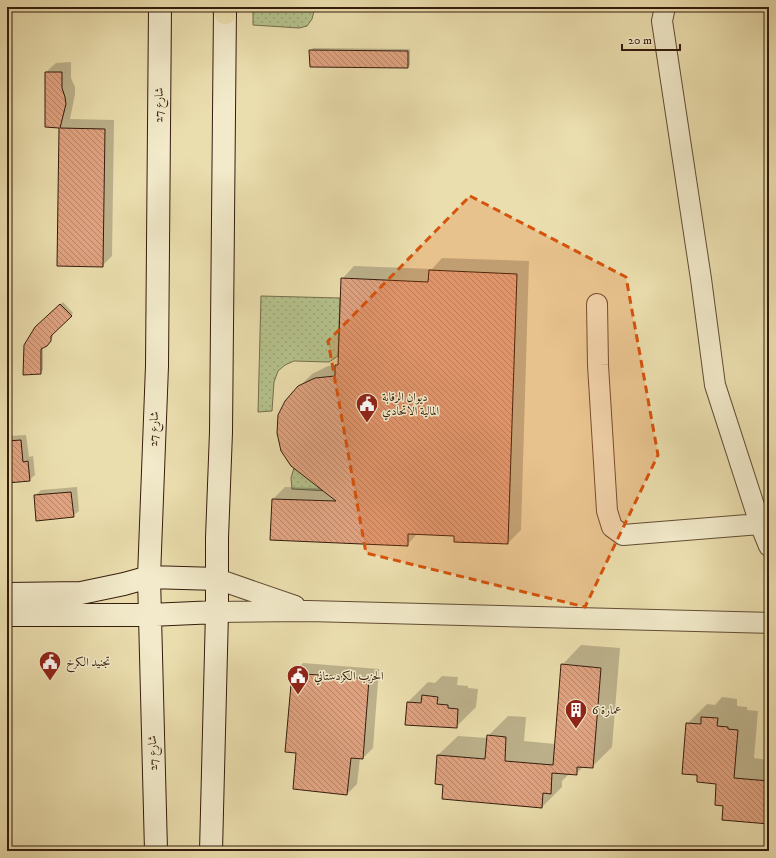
<svg xmlns="http://www.w3.org/2000/svg" width="776" height="858" viewBox="0 0 776 858" font-family="'IM FELL DW Pica',Amiri,serif">
	<defs>
		<pattern id="grass-dots" width="8" height="8" patternUnits="userSpaceOnUse"><rect width="8" height="8" fill="#b5c28c"/><path d="M2 2h.1M6 6h.1" fill="none" stroke="#9ca678" stroke-width="1.8" stroke-linecap="round"/></pattern>
		<pattern id="building-back-hatch" width="6" height="6" patternUnits="userSpaceOnUse"><rect width="6" height="6" fill="#e0a381"/><path d="M-1 5l2 2M0 0l6 6M5-1l2 2" fill="none" stroke="#b68468"/></pattern>
	</defs>
	<rect width="100%" height="100%" fill="#ebdeae"/>
	<filter id="stains"><feTurbulence type="fractalNoise" baseFrequency=".005" numOctaves="4"/><feColorMatrix values="0 0 0 0 .2 0 0 0 0 .09 0 0 0 0 .02 0 0 0 .5 -.17"/></filter>
	<radialGradient id="worn" r=".72"><stop offset=".6" stop-color="#630" stop-opacity="0"/><stop offset="1" stop-color="#630" stop-opacity=".3"/></radialGradient>
	<path fill="url(#grass-dots)" stroke="#756f4c" d="M 253,7 L 315,7 L 312,19 L 307,26 L 299,28 L 253,25 Z
		M 261,296 L 340,298 L 338,356 L 329,362 L 294,361 L 285,365 L 278,371 L 274,382 L 272,411 L 258,412 Z
		M 294,468 L 330,491 L 292,489 L 291,478 Z"/>
	<path fill="#0003" d="M 379,7 L 393,7 L 379,8 Z
		M 313,48 L 410,49 L 410,65 L 408,67 L 310,51 Z
		M 71,62 L 71,78 L 75,87 L 75,94 L 70,119 L 114,120 L 112,256 L 102,266 L 58,265 L 60,127 L 46,126 L 46,72 L 56,63 Z
		M 442,258 L 529,261 L 521,530 L 508,543 L 455,535 L 418,533 L 407,545 L 273,499 L 285,487 L 321,488 L 299,387 L 312,374 L 328,366 L 337,365 L 339,363 L 342,279 L 354,266 L 432,269 Z
		M 63,302 L 73,313 L 53,333 L 53,337 L 43,347 L 43,370 L 40,373 L 37,327 Z
		M 26,435 L 29,457 L 33,456 L 35,475 L 29,480 L 7,482 L 7,438 L 9,436 Z
		M 77,487 L 79,511 L 73,516 L 35,496 L 41,490 Z
		M 581,645 L 620,648 L 612,747 L 592,767 L 584,766 L 576,774 L 570,773 L 562,781 L 562,787 L 542,807 L 444,784 L 438,755 L 458,736 L 488,738 L 488,736 L 508,716 L 526,717 L 524,741 L 555,744 L 562,665 Z
		M 303,663 L 379,669 L 373,748 L 363,758 L 360,758 L 357,784 L 347,794 L 293,673 Z
		M 442,676 L 458,677 L 457,685 L 468,686 L 468,688 L 478,689 L 476,707 L 456,727 L 408,702 L 428,682 L 435,683 Z
		M 722,697 L 737,699 L 737,706 L 747,707 L 747,710 L 758,711 L 754,758 L 767,760 L 769,756 L 769,823 L 724,805 L 718,783 L 699,774 L 687,724 L 707,704 L 715,705 Z"/>
	<path fill="url(#building-back-hatch)" stroke="#351c0c" d="M 309,50 L 408,51 L 408,68 L 310,67 Z
		M 45,72 L 62,72 L 62,88 L 65,97 L 66,104 L 60,128 L 105,129 L 103,267 L 57,266 L 59,128 L 45,127 Z
		M 429,270 L 517,274 L 508,544 L 454,542 L 454,536 L 408,534 L 408,546 L 270,540 L 272,499 L 336,501 L 291,466 L 281,451 L 277,433 L 278,415 L 285,401 L 298,386 L 315,378 L 335,376 L 335,365 L 338,365 L 341,278 L 428,282 Z
		M 60,304 L 72,316 L 51,336 L 51,341 L 47,346 L 41,349 L 41,374 L 23,375 L 24,345 L 35,327 Z
		M 21,440 L 23,462 L 28,461 L 30,481 L 7,483 L 7,441 Z
		M 71,492 L 74,517 L 36,521 L 34,495 Z
		M 561,664 L 601,668 L 593,768 L 577,767 L 577,775 L 552,773 L 551,794 L 543,793 L 542,808 L 442,799 L 443,785 L 435,784 L 437,755 L 485,759 L 487,735 L 506,737 L 505,761 L 553,765 Z
		M 292,673 L 369,679 L 363,759 L 351,758 L 347,795 L 293,789 L 296,753 L 285,752 Z
		M 422,695 L 438,697 L 437,704 L 448,705 L 448,708 L 458,709 L 457,728 L 405,725 L 407,702 L 421,703 Z
		M 701,717 L 718,718 L 717,726 L 728,727 L 728,729 L 738,730 L 734,778 L 769,781 L 769,824 L 722,820 L 723,806 L 715,805 L 716,784 L 697,782 L 697,775 L 682,774 L 686,723 L 701,724 Z"/>
	<g fill="none" stroke-linecap="round" stroke-linejoin="round">
		<g stroke="#624c34" stroke-width="22">
			<path id="street" d="M 665,7 L 662,21 L 701,279 L 715,385 L 760,524 L 769,546
				M 597,304 L 598,365 L 607,511 L 612,527 L 623,535 L 760,524
				M 217,579 L 295,606
				M 217,612 L 308,611 L 769,623"/>
		</g>
		<g stroke="#351c0c" stroke-width="24">
			<path id="secondary" d="M 7,594 L 81,593 L 124,584 L 149,577 L 217,579
				M 7,615 L 150,615 L 217,612
				M 156,851 L 149,577 L 157,366 L 160,7
				M 211,851 L 217,612 L 217,538 L 221,432 L 225,7"/>
		</g>
		<g stroke="#351c0c" stroke-width="24">
			<path id="primary" d="M 224,7 L 225,13"/>
		</g>
		<use href="#street" stroke="#f2eaca" stroke-width="20"/>
		<use href="#secondary" stroke="#f2eaca" stroke-width="22"/>
		<use href="#primary" stroke="#ebdeae" stroke-width="22"/>
	</g>
	<path fill="#d6530c" fill-opacity="0.2" stroke="#d6530c" stroke-width="3" stroke-dasharray="8 5" stroke-linejoin="round" d="M 470,196 L 626,277 L 658,455 L 585,607 L 366,553 L 328,341 Z"/>
	<defs>
		<g id="civic-pin" transform="scale(1.15)"><path d="M0 17L-7.5 6A9.5 9.5 0 1 1 7.5 6Z" fill="#8f2418" stroke="#f2eaca"/><path d="M-.6-6.5H3V-4.5H.6V-3L4-1V1h2V6H-6V1h2V-1L-.6-3ZM-1.2 2.5V6h2.4V2.5Z" fill="#fff"/></g>
		<g id="building-pin" transform="scale(1.15)"><path d="M0 17L-7.5 6A9.5 9.5 0 1 1 7.5 6Z" fill="#8f2418" stroke="#f2eaca"/><path d="M-4-6H4V6H1V3H-1V6H-4ZM-2.5-4.3h1.7v1.8h-1.7ZM.8-4.3h1.7v1.8H.8ZM-2.5-1h1.7V.8h-1.7ZM.8-1h1.7V.8H.8Z" fill="#fff"/></g>
	</defs>
	<g fill-rule="evenodd">
		<use href="#civic-pin" x="367" y="404"/>
		<use href="#civic-pin" x="50" y="662"/>
		<use href="#civic-pin" x="298" y="676"/>
		<use href="#building-pin" x="576" y="710"/>
	</g>
	<g text-anchor="middle" dominant-baseline="central" stroke-width="3" stroke-linejoin="round" paint-order="stroke">
		<g font-size="12" fill="#351c0c" stroke="#f2eaca">
			<text transform="translate(159 105) rotate(-89)">شارع 27</text>
			<text transform="translate(154 429) rotate(-88)">شارع 27</text>
			<text transform="translate(153 753) rotate(-92)">شارع 27</text>
		</g>
		<g font-size="12" fill="#351c0c" stroke="#f2eaca" text-anchor="start">
			<text x="382" y="397">ديوان الرقابة<tspan x="382" dy="14">المالية الاتحادي</tspan></text>
			<text x="66" y="662">تجنيد الكرخ</text>
			<text x="314" y="676">الحزب الكردستاني</text>
			<text x="592" y="710">عمارة 6</text>
		</g>
	</g>
	<rect width="776" height="858" fill="none" stroke="#ebdeae" stroke-width="24"/>
	<rect x="8" y="8" width="760" height="842" fill="none" stroke="#351c0c" stroke-width="2"/>
	<rect x="12" y="12" width="752" height="834" fill="none" stroke="#351c0c"/>
	<path d="M622 44v6h58v-6" fill="none" stroke="#351c0c" stroke-width="2"/>
	<text x="628" y="44" font-size="12" fill="#351c0c" stroke="#f2eaca" stroke-width="3" paint-order="stroke">20 m</text>
	<rect width="100%" height="100%" filter="url(#stains)"/>
	<rect width="100%" height="100%" fill="url(#worn)"/>
</svg>
